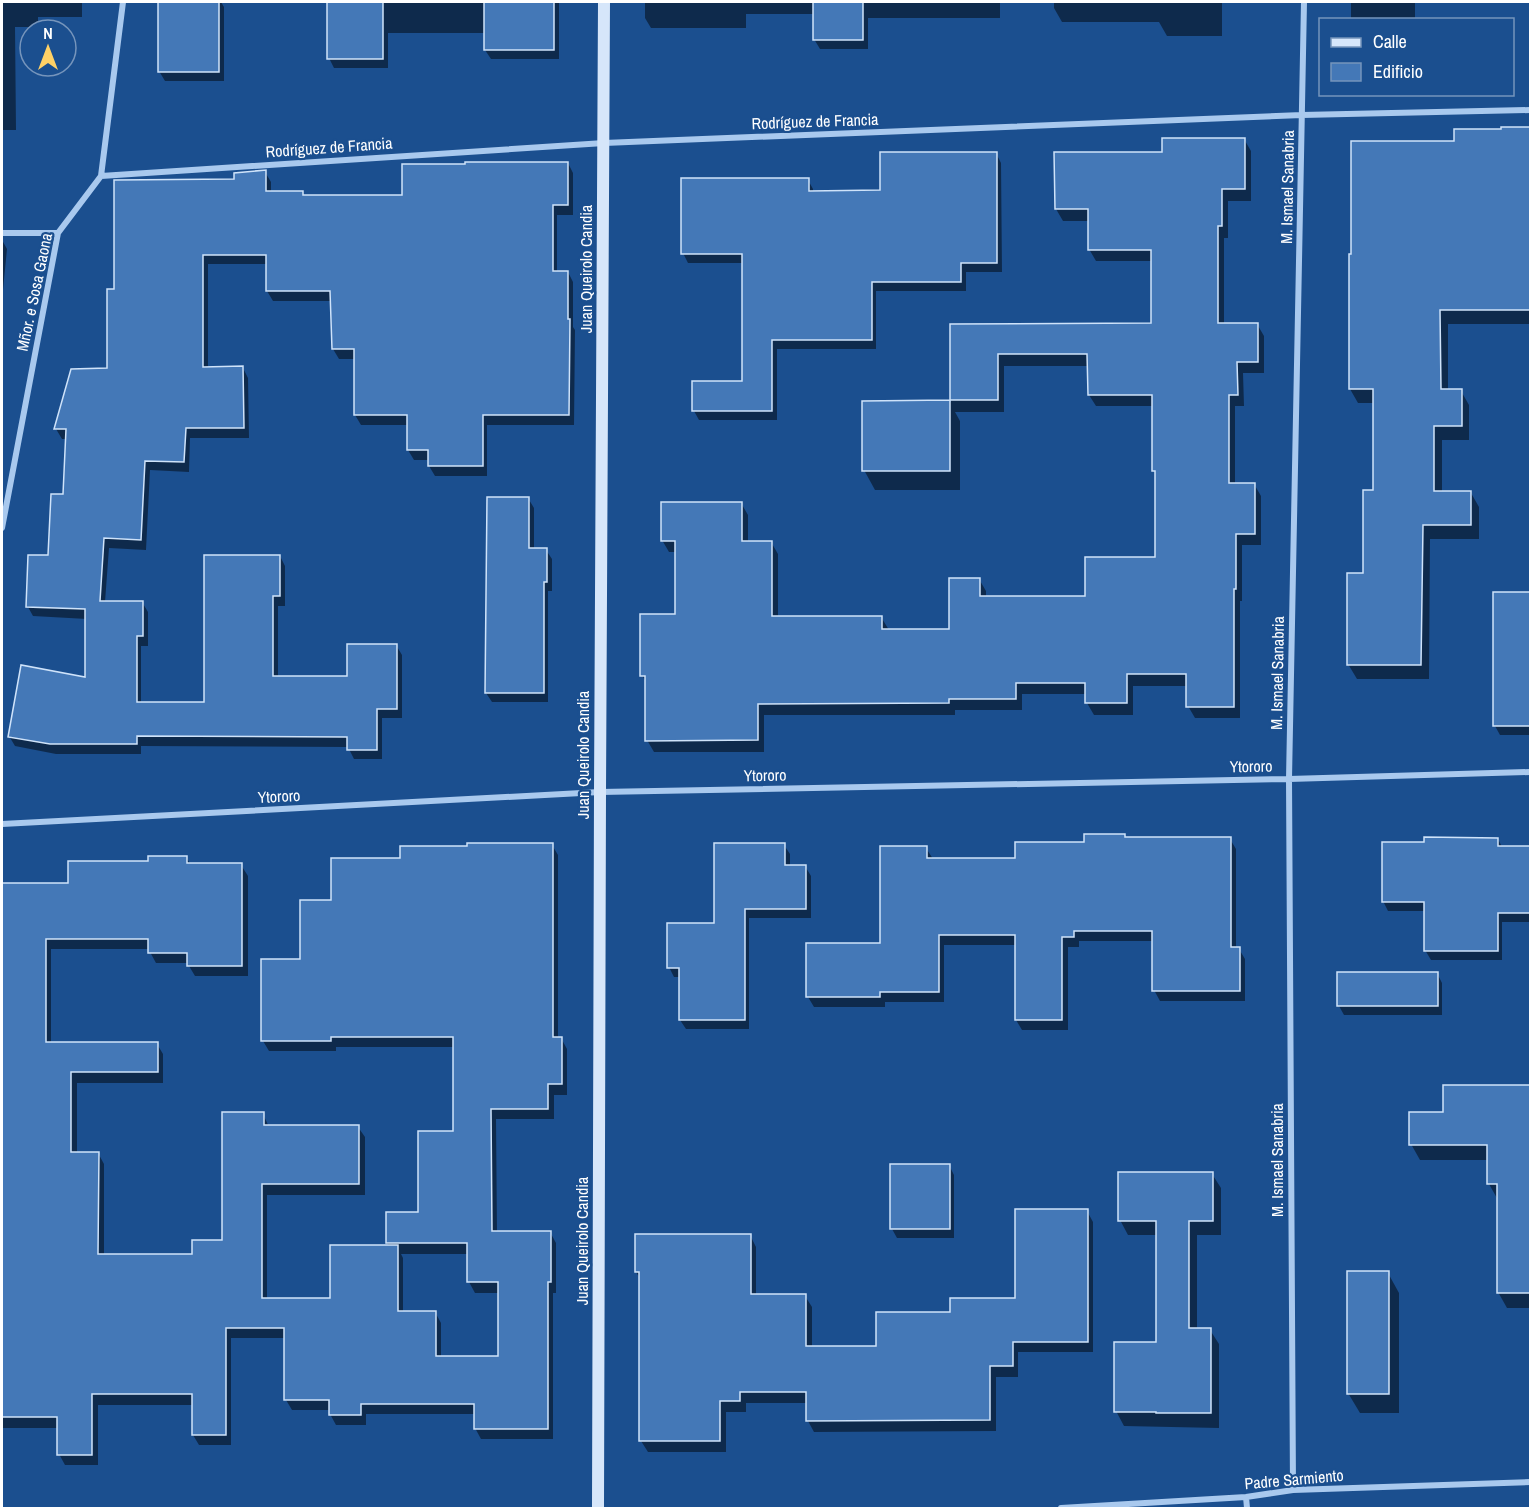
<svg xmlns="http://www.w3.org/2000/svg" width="1532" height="1510" viewBox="0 0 1532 1510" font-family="'Archivo Narrow',sans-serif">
	<rect width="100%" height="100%" fill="#1b4f8f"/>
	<path fill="#0007" fill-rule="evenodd" d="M 2,2 L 82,2 L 82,17 L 38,17 L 38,27 L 15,27 L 16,130 L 2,130 Z
		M 159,2 L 221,2 L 224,7 L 224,81 L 165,81 L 159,71 Z
		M 328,2 L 559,2 L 559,59 L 491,59 L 485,50 L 485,33 L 388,33 L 388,68 L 334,68 L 329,58 Z
		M 645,2 L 1000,2 L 1000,18 L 868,18 L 868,49 L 820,49 L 814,39 L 814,14 L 746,14 L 746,28 L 651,28 L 645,18 Z
		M 1054,2 L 1222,2 L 1222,36 L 1167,36 L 1159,22 L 1062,22 L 1054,8 Z
		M 1351,2 L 1518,2 L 1415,2 L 1415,20 L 1351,20 Z
		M 1503,128 L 1530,128 L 1530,324 L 1448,324 L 1448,391 L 1461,391 L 1469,405 L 1469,440 L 1442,440 L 1442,493 L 1471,493 L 1479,507 L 1479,539 L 1430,539 L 1429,679 L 1357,679 L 1348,664 L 1364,575 L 1374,491 L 1374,403 L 1358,403 L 1350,389 L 1456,142 L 1503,131 Z
		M 1244,139 L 1251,151 L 1251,201 L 1228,201 L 1228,238 L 1224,238 L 1224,324 L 1257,324 L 1264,336 L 1264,373 L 1243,373 L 1244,406 L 1235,406 L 1235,484 L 1254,484 L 1261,496 L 1261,545 L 1242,545 L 1242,601 L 1240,601 L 1240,718 L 1195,718 L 1188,706 L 1188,686 L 1133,686 L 1133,715 L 1094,715 L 1087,703 L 1087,694 L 1022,694 L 1022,710 L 955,710 L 955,715 L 764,715 L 764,752 L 654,752 L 647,740 L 647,684 L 642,675 L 677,615 L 677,552 L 669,552 L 662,540 L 741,503 L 748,515 L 748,542 L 771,542 L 778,554 L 778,617 L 881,617 L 889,630 L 951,630 L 979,579 L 986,591 L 986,598 L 1087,598 L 1156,559 L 1156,474 L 1154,470 L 1154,406 L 1096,406 L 1089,395 L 1089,366 L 1004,366 L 1004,412 L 955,412 L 960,421 L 960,490 L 875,490 L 864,470 L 864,402 L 951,402 L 951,325 L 1153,324 L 1153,261 L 1096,261 L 1089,249 L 1089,221 L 1063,221 L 1056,209 L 1164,153 Z
		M 996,153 L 1001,163 L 1002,272 L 966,272 L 966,291 L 876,291 L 876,349 L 777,349 L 777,420 L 699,420 L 694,411 L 693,382 L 743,382 L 743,263 L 688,263 L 683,253 L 808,180 L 813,189 L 813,192 L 882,191 Z
		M 568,163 L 573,173 L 573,215 L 557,215 L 557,272 L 568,272 L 573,282 L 573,327 L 575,330 L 574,425 L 487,425 L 487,476 L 435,476 L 429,466 L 429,460 L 414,460 L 408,450 L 408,425 L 361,425 L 355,415 L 355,359 L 339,359 L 333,349 L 332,301 L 273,301 L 267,291 L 267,264 L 208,264 L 208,368 L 243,368 L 248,378 L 249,438 L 190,438 L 189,472 L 150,470 L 146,550 L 109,548 L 105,602 L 142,602 L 148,612 L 148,646 L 141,646 L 141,704 L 205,704 L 280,556 L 285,566 L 285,606 L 278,606 L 278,678 L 348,678 L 396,645 L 402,655 L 402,718 L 382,718 L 382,759 L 354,759 L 348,747 L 141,746 L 141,754 L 56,754 L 15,746 L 9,736 L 86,679 L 87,619 L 33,616 L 28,607 L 49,557 L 64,496 L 67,439 L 62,439 L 56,429 L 72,370 L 108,369 L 115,291 L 235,181 L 265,172 L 271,182 L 271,193 L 302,193 L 304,197 L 403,197 Z
		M 2,240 L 7,249 L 2,300 Z
		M 489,498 L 528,498 L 534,508 L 534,550 L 546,550 L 552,559 L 552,591 L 548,591 L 548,702 L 492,702 L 486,693 Z
		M 1495,594 L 1530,594 L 1530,735 L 1500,735 L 1495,726 Z
		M 1124,835 L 1126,839 L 1230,839 L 1236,849 L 1236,949 L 1239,949 L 1245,959 L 1245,1001 L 1160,1001 L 1154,990 L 1154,941 L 1079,941 L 1079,947 L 1068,947 L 1068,1030 L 1022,1030 L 1016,1020 L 1016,945 L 944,945 L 944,1002 L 885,1002 L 885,1007 L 814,1007 L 808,997 L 881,945 L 926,848 L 933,859 L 1016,859 Z
		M 1498,839 L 1502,847 L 1530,847 L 1530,922 L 1502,922 L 1502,960 L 1431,960 L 1425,950 L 1425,911 L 1388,911 L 1383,901 Z
		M 552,845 L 558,855 L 558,1038 L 561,1038 L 567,1049 L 567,1095 L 554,1095 L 554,1119 L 496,1119 L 497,1232 L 550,1232 L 556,1243 L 556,1293 L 553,1293 L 553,1439 L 481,1439 L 475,1428 L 475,1414 L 366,1414 L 366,1425 L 336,1425 L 330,1414 L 330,1410 L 292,1410 L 286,1400 L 286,1338 L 231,1338 L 231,1445 L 199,1445 L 193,1435 L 193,1405 L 98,1405 L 98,1465 L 65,1465 L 59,1454 L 59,1428 L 2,1428 L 2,885 L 69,885 L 150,862 L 186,857 L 191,865 L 241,865 L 248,876 L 248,976 L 195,976 L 189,966 L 189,963 L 156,963 L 150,952 L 150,949 L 51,949 L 51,1044 L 157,1044 L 163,1054 L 163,1083 L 77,1083 L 77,1153 L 98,1153 L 104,1164 L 104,1256 L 194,1256 L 223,1242 L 263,1114 L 269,1127 L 358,1127 L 365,1137 L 365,1195 L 267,1195 L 267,1299 L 331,1299 L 389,1247 L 387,1243 L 387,1214 L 419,1214 L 454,1132 L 454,1047 L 336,1047 L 336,1051 L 269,1051 L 263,1041 L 301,960 L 333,902 L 401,860 ZM 401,1254 L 469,1254 L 469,1282 L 475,1293 L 500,1293 L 500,1357 L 441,1357 L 441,1323 L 435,1312 L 403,1312 L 403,1258 Z
		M 784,845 L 790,854 L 790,866 L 805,866 L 811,876 L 811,918 L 749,918 L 749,1029 L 686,1029 L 680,1020 L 680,977 L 674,977 L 669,967 L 716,924 Z
		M 1437,973 L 1442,983 L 1442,1015 L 1344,1015 L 1339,1006 Z
		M 1445,1086 L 1530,1086 L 1530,1308 L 1507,1308 L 1498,1292 L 1498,1200 L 1489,1184 L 1489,1160 L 1420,1160 L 1411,1144 L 1445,1114 Z
		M 892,1165 L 949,1165 L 954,1175 L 954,1238 L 897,1238 L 892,1229 Z
		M 1212,1174 L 1221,1188 L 1221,1235 L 1197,1235 L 1197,1330 L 1210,1330 L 1219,1344 L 1219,1428 L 1124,1426 L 1116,1411 L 1157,1344 L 1157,1235 L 1128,1235 L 1120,1220 Z
		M 1087,1211 L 1093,1222 L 1093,1352 L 1018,1352 L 1018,1377 L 996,1377 L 996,1431 L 814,1432 L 808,1421 L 808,1403 L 746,1403 L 746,1412 L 726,1412 L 726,1452 L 648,1452 L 641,1441 L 641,1280 L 636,1272 L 750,1235 L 756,1247 L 756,1296 L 805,1296 L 812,1307 L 812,1347 L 878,1347 L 951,1314 L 1016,1299 Z
		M 1388,1273 L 1399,1293 L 1399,1413 L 1360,1413 L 1348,1393 Z"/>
	<path fill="#4478b7" stroke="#cfe3fa" stroke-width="1.5" d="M 158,2 L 219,2 L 219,72 L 158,72 Z
		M 327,2 L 383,2 L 383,59 L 327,59 Z
		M 484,2 L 554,2 L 554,50 L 484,50 Z
		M 813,2 L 863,2 L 863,40 L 813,40 Z
		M 1501,127 L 1530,127 L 1530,310 L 1440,310 L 1441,389 L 1462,389 L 1462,426 L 1434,426 L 1434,491 L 1471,491 L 1471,525 L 1423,525 L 1421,665 L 1347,665 L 1347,573 L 1363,573 L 1363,490 L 1373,490 L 1373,389 L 1349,389 L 1349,254 L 1351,254 L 1351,141 L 1454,141 L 1454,129 L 1501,129 Z
		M 1162,138 L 1245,138 L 1245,189 L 1222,189 L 1222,226 L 1218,226 L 1218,323 L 1258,323 L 1258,362 L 1237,362 L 1238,395 L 1229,395 L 1229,483 L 1255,483 L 1255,534 L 1236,534 L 1236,589 L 1234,589 L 1234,707 L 1186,707 L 1186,674 L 1127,674 L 1127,703 L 1085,703 L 1085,683 L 1016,683 L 1016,699 L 949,699 L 949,703 L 758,704 L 758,740 L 645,741 L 645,676 L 640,676 L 640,614 L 675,614 L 675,541 L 661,541 L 661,502 L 742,502 L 742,541 L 772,541 L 772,616 L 882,616 L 882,629 L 949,629 L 949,578 L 980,578 L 980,596 L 1085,596 L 1085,557 L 1155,557 L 1155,471 L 1152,471 L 1152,395 L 1088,395 L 1087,354 L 998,354 L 998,400 L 950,400 L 950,324 L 1151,323 L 1151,250 L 1088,250 L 1088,209 L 1055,209 L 1054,152 L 1162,152 Z
		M 880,152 L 997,152 L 997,263 L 961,263 L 961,282 L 872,282 L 872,340 L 772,340 L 772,411 L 692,411 L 692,381 L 742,381 L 742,254 L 681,254 L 681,178 L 809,178 L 809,191 L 880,190 Z
		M 465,162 L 568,162 L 568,205 L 553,205 L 553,271 L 568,271 L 568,319 L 570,319 L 569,415 L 483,415 L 483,466 L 428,466 L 428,450 L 407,450 L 407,415 L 354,415 L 354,349 L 332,349 L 330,291 L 266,291 L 266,255 L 203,255 L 203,367 L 243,366 L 244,428 L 186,428 L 184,462 L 145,461 L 141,540 L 104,538 L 100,601 L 143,601 L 143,636 L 137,636 L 137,702 L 204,702 L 204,555 L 280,555 L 280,596 L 273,596 L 273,676 L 347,676 L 347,644 L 397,644 L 397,709 L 377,709 L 377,750 L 347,750 L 347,737 L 137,736 L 137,744 L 50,744 L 8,737 L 21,665 L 85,677 L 85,609 L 26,607 L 28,555 L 48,555 L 51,494 L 63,494 L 66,429 L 54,429 L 71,369 L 107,368 L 107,289 L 114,289 L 114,180 L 234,179 L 234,173 L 266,170 L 266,191 L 303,191 L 303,195 L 402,195 L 402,164 L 465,164 Z
		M 950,400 L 950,471 L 862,471 L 862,401 Z
		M 487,497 L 529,497 L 529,548 L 547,548 L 547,582 L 544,582 L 544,693 L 485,693 Z
		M 1493,592 L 1530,592 L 1530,726 L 1493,726 Z
		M 1084,834 L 1125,834 L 1125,837 L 1231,837 L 1231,947 L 1240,947 L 1240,991 L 1152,991 L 1152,931 L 1074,931 L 1074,937 L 1062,937 L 1062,1020 L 1015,1020 L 1015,935 L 939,935 L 939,992 L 880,992 L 880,997 L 806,997 L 806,943 L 880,943 L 880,846 L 927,846 L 927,858 L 1015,858 L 1015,842 L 1084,842 Z
		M 1424,837 L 1498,838 L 1498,846 L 1530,846 L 1530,913 L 1498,913 L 1498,951 L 1424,951 L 1424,902 L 1382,902 L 1382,842 L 1424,842 Z
		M 467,843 L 553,843 L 553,1037 L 562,1037 L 562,1084 L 548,1084 L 548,1109 L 491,1109 L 492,1231 L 551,1231 L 551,1282 L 548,1282 L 548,1429 L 474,1429 L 474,1404 L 361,1404 L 361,1415 L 329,1415 L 329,1400 L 284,1400 L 284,1328 L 226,1328 L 226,1435 L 192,1435 L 192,1394 L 92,1394 L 92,1455 L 57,1455 L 57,1417 L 2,1417 L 2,883 L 68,883 L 68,861 L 148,861 L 148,856 L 187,856 L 187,863 L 242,863 L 242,966 L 187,966 L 187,953 L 148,953 L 148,939 L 46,939 L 46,1042 L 158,1042 L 158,1072 L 71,1072 L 71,1152 L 99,1152 L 98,1254 L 192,1254 L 192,1240 L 222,1240 L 222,1112 L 264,1112 L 264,1125 L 359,1125 L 359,1184 L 262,1184 L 262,1298 L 330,1298 L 330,1245 L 398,1245 L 398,1311 L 436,1311 L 436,1356 L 498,1356 L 498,1282 L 467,1282 L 467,1243 L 386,1243 L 386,1212 L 418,1212 L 418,1131 L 453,1131 L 453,1037 L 331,1037 L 331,1041 L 261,1041 L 261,959 L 300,959 L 300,900 L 331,900 L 331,858 L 400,858 L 400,846 L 467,846 Z
		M 714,843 L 785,843 L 785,865 L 806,865 L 806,909 L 745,909 L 745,1020 L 679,1020 L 679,968 L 667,968 L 667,923 L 714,923 Z
		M 1337,972 L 1438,972 L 1438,1006 L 1337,1006 Z
		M 1443,1085 L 1530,1085 L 1530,1293 L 1497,1293 L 1497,1184 L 1487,1184 L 1487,1145 L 1409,1145 L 1409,1112 L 1443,1112 Z
		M 890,1164 L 950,1164 L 950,1229 L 890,1229 Z
		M 1118,1172 L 1213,1172 L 1213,1221 L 1189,1221 L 1189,1328 L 1211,1328 L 1211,1413 L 1156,1413 L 1156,1412 L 1114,1412 L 1114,1342 L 1156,1342 L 1156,1221 L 1118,1221 Z
		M 1015,1209 L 1088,1209 L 1088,1342 L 1013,1342 L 1013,1366 L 990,1366 L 990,1420 L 806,1421 L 806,1392 L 740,1392 L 740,1401 L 720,1401 L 720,1441 L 639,1441 L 639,1272 L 635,1272 L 635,1234 L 751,1234 L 751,1294 L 806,1294 L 806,1346 L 876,1346 L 876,1312 L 950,1312 L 950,1298 L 1015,1298 Z
		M 1347,1271 L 1389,1271 L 1389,1394 L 1347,1394 Z"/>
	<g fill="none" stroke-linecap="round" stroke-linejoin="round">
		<path stroke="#a9c9ee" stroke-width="6" d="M 101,176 L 604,143 L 1302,115 L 1530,110
			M 2,233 L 58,233
			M 2,528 L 58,233 L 101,176 L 123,2
			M 2,824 L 600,792 L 1289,779 L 1530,772
			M 1293,1490 L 1289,779 L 1304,2
			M 1246,1497 L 1247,1508
			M 1061,1508 L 1246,1497 L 1293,1490 L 1530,1482"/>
		<path stroke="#d6e6fa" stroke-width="12" d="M 598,1508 L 600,792 L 604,2"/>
	</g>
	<g text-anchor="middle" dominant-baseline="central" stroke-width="4.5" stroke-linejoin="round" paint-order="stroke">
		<g font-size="16" fill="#fff" stroke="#1b4f8f">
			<text transform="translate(815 121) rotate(-2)">Rodríguez de Francia</text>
			<text transform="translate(329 147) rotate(-4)">Rodríguez de Francia</text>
			<text transform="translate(1287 187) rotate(-89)">M. Ismael Sanabria</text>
			<text transform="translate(586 269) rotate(-90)">Juan Queirolo Candia</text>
			<text transform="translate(34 292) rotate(-78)">Mñor. e Sosa Gaona</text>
			<text transform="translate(1277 673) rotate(-89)">M. Ismael Sanabria</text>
			<text transform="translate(583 755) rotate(-90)">Juan Queirolo Candia</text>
			<text transform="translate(1251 766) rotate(-1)">Ytororo</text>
			<text transform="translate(765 775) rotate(-1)">Ytororo</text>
			<text transform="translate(279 796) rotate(-3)">Ytororo</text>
			<text transform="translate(1277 1160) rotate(-90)">M. Ismael Sanabria</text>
			<text transform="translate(582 1241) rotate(-90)">Juan Queirolo Candia</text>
			<text transform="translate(1294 1479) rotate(-5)">Padre Sarmiento</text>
		</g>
	</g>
	<rect width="1532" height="1510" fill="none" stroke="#ffffff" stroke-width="6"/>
	<rect x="1319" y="18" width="195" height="78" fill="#1b4f8f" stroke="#7695bc" stroke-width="1.5"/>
	<rect x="1331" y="38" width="30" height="9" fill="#d6e6fa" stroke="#7695bc" stroke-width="1.5"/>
	<text x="1373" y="48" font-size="18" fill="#ffffff">Calle</text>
	<rect x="1331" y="63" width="30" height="18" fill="#4478b7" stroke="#7695bc" stroke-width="1.5"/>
	<text x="1373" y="78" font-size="18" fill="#ffffff">Edificio</text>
	<g transform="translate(48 48)"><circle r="28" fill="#1b4f8f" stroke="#7695bc" stroke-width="1.5"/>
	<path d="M0-4.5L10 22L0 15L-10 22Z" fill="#ffd166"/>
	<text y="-9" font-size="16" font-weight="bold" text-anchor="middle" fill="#ffffff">N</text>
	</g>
</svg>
